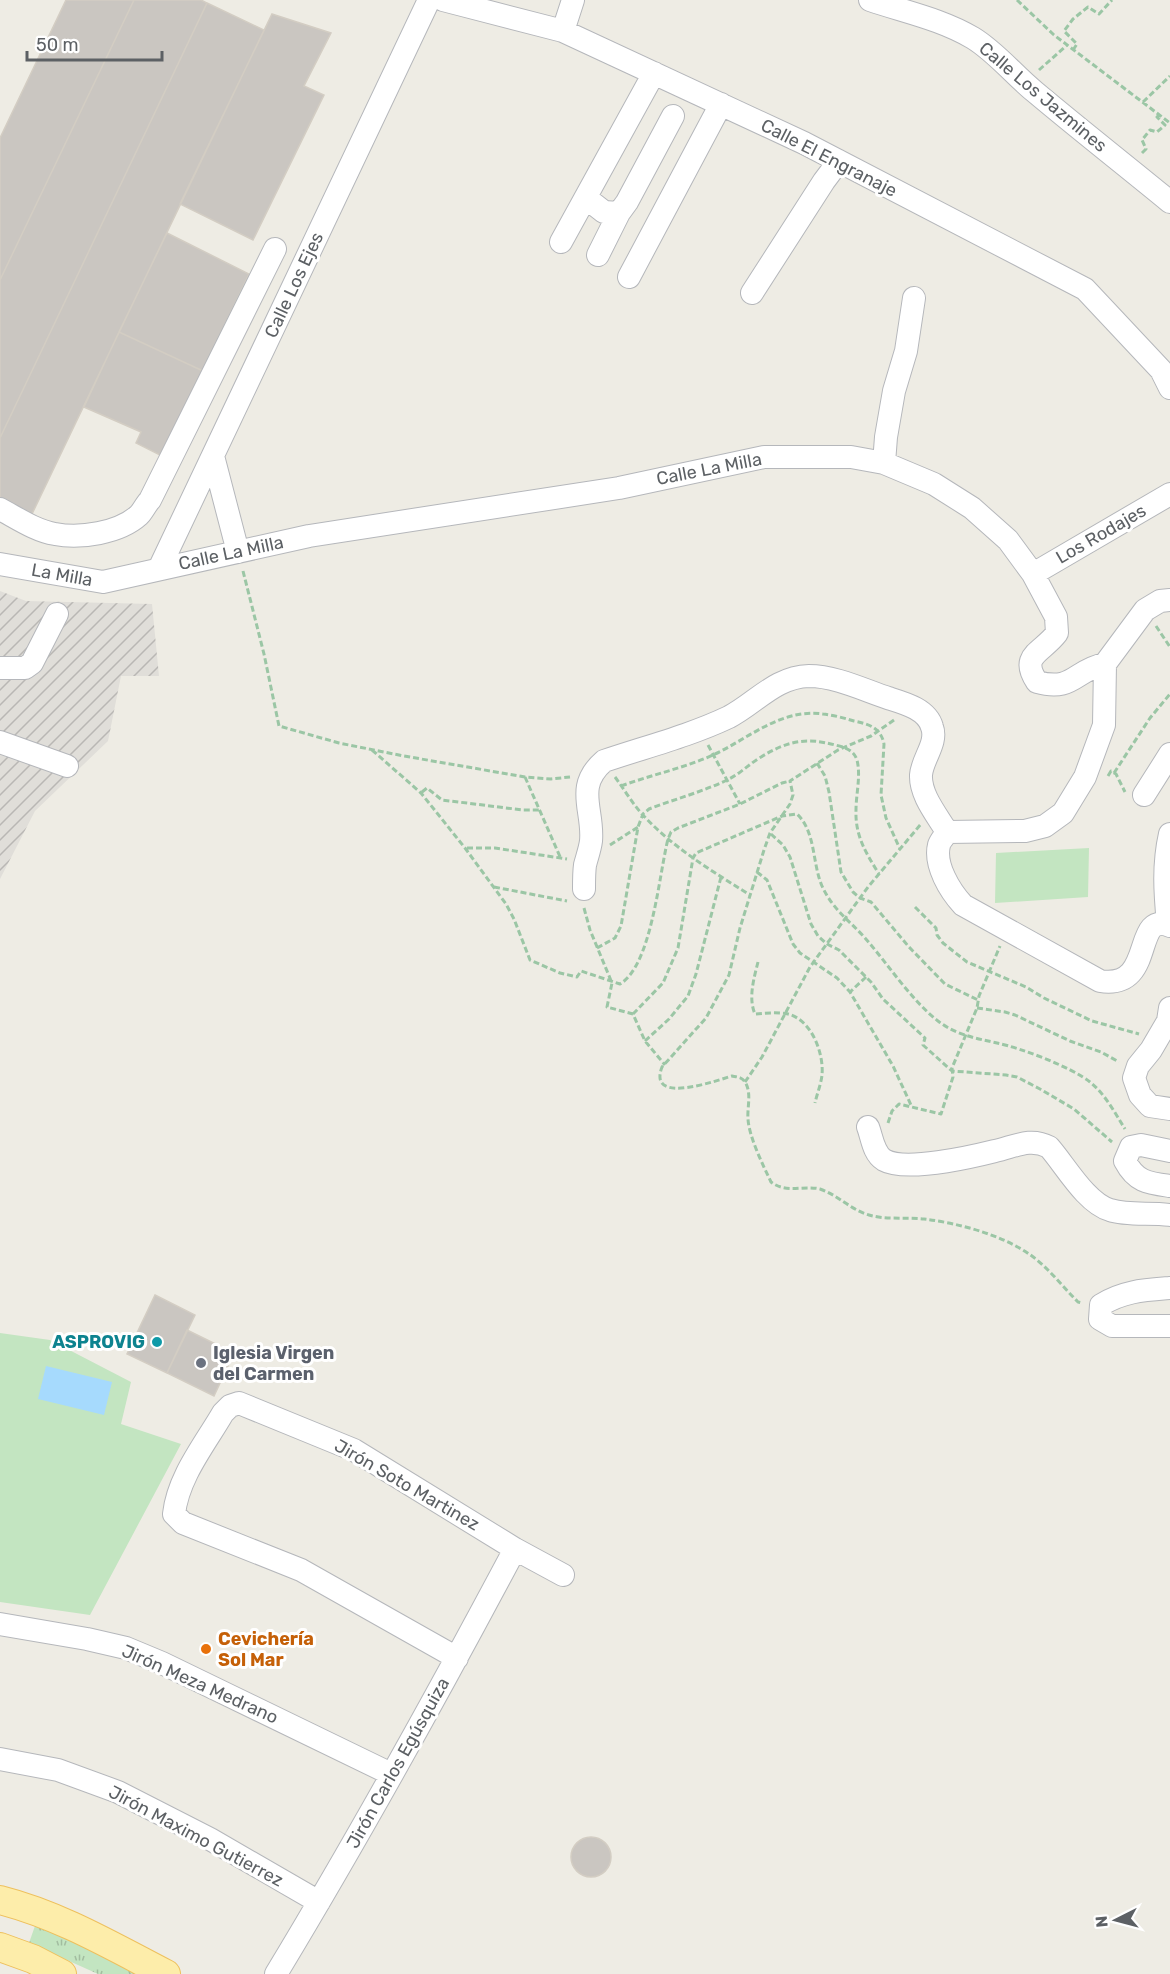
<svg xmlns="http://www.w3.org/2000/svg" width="1170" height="1974" viewBox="0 0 1170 1974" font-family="Rubik,sans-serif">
	<defs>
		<pattern id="industrial-furrows" width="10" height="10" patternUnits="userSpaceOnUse" patternTransform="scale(1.5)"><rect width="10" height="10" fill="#e0ded9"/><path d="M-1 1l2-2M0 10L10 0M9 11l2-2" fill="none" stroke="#b9b7b4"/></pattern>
		<pattern id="grass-tufts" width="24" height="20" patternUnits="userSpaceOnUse" patternTransform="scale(1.5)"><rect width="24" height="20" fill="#c3e5c1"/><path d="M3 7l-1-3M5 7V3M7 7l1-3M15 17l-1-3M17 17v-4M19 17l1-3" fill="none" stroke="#a2bda0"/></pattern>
	</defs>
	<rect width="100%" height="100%" fill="#eeece4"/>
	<path fill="url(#industrial-furrows)" d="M 0,591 L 26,601 L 152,604 L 159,676 L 121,676 L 108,741 L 35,811 L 0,879 Z"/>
	<path fill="url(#grass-tufts)" d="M 36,1923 L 141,1974 L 98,1974 L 29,1943 Z"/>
	<path fill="#c3e5c1" d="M 1089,848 L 1088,897 L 995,903 L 996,853 Z
		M 0,1333 L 50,1340 L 131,1382 L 121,1424 L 181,1444 L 90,1615 L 0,1602 Z"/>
	<path fill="#a6dafd" d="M 46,1366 L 112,1382 L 104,1415 L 38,1399 Z"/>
	<path fill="#cac6c1" stroke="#d3cdc3" stroke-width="1.5" d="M 66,0 L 134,0 L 0,280 L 0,138 Z
		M 134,0 L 201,0 L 207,3 L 0,438 L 0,280 Z
		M 207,3 L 264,30 L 32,514 L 0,498 L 0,438 Z
		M 272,14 L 331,33 L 304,86 L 324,95 L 253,240 L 180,204 Z
		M 167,233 L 249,274 L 203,371 L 119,332 Z
		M 119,332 L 203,371 L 162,456 L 136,443 L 141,432 L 84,407 Z
		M 155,1295 L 195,1315 L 167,1373 L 127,1354 Z
		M 187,1330 L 234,1353 L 214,1396 L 167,1373 Z
		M571 1857a20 20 0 1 1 40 0a20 20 0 1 1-40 0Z"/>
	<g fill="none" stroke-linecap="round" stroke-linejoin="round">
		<g stroke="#b5b7bb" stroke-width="24">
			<path id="minor" d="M 443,0 L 563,31 L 804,143 L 1085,289 L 1161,370 L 1170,388
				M 870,0 C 905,12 941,19 973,38 C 996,52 1014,75 1035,92 C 1079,129 1125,165 1170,202
				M 563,31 L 573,0
				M 586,198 L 604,212 L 619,213 L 627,202 L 673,116
				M 561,242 L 654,73
				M 598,255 L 619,213
				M 629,277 L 721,104
				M 752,293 L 824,181 L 839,161
				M 213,456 L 238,552
				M 884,463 L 886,437 L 894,391 L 906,351 L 914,298
				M 0,509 C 17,518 36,531 55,534 C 80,539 119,533 139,515 C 143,511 146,504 150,500 L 275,249
				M 0,564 L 103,582 L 309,536 L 619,488 L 764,457 L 851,457 L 884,463 L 934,484 L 972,508 L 1008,540 L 1033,574 L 1056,617 L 1057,633 C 1042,653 1019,655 1037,682 C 1074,692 1074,670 1105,664
				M 159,569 L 429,0
				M 1033,574 L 1170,494
				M 1105,664 L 1145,610 L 1160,601 L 1170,600
				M 0,668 L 25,668 L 32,663 L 57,614
				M 0,742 L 67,766
				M 1144,795 L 1170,754
				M 947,832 C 945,836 940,841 939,845 C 934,865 950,891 963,905 L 1100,981 C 1157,990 1131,910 1170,926
				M 947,832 L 1025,831 L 1045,826 L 1063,813 L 1085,777 L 1104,725 L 1105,664
				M 584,889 C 584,881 584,872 585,865 C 587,857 590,849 591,841 C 594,810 574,787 604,761 C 645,747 689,736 729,717 C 756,703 775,677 809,676 C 835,676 864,690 888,698 C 904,703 927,709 932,727 C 938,743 922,759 921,775 C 920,795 937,815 947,832
				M 1168,924 C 1165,893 1163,865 1170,834
				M 1170,1008 L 1168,1021 L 1151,1050 L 1138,1066 L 1134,1078 L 1140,1095 L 1150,1106 L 1170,1109
				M 868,1127 C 872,1137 873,1153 884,1160 C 905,1172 971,1157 995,1151 C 1014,1147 1030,1137 1049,1147 C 1065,1165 1086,1203 1110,1210 C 1128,1216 1151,1212 1170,1215
				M 1170,1151 L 1141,1145 L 1131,1147 L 1125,1161 C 1136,1182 1148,1183 1170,1186
				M 1170,1288 C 1145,1290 1123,1291 1101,1305 L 1100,1319 L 1112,1326 L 1170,1326
				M 0,1624 L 87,1639 L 126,1648 L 162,1663 L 391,1774
				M 457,1658 L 301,1570 L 183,1523 L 174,1514 C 178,1477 205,1444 223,1413 L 230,1406 L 239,1403 L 354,1450 L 515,1549 L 563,1575
				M 0,1759 L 58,1770 L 118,1792 L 210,1839 L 319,1902
				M 276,1974 C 360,1835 439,1692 515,1549"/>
		</g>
		<g stroke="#eec05d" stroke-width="30">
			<path id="major" d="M 0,1900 C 59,1915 112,1946 166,1974
				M 0,1947 L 33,1959 L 62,1974"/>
		</g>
		<path stroke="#9bc6a5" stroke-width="3" stroke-dasharray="6 3" stroke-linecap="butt" d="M 1017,0 L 1054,35 L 1170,123
			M 1073,50 L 1077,44 L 1064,31 L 1073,19 L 1088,7 L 1099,14 L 1112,0
			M 1039,70 L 1067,45
			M 1143,102 L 1170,76
			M 1142,153 L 1146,149 L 1142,140 L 1150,130 L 1157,132 L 1165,125 L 1157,117 L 1159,115
			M 243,571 L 264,654 L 279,726 L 339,743 L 404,756 L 525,777 L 551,779 L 570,777
			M 1156,626 L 1170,647
			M 894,720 L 871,736 L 838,750 L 790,781 L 793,795 L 790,804 L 770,833 L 764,850 L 740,928 L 729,975 L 706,1018 L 662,1067 C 647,1106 718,1080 732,1076 C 737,1077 742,1077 745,1082 C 752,1093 747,1107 748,1119 C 749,1137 763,1165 771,1182 C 787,1194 803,1185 820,1189 C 838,1195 851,1210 869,1215 C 886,1220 906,1217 924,1219 C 957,1223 1000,1234 1029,1254 C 1047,1266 1062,1286 1078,1302 L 1082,1303
			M 708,745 L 740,804
			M 372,750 L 421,793 L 465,848 L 506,904 L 514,919 L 530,960 L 560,973 L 577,977 L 581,971 L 620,984 C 652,965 659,874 668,839 L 671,832 L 678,828 L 740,804 L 782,783 L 790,781
			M 817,763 L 825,776 L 829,792 L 841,872 L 853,892 L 860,898 L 871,902 L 909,947 L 945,984 L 978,1000
			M 1114,773 L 1150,718 L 1170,694
			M 1108,776 L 1111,771 L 1116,774 L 1125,792
			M 525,777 L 561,859
			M 615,777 C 624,789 632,803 642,814 C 673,848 712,871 750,895
			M 621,786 C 651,775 684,768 713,755 C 748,739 781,708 823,714 C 833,715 844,718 854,721 C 869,724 881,728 884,744 L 881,795 L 886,818 L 900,849
			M 422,792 L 427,788 L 442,800 L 523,810 L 540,810
			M 771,834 L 783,845 L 790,857 L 811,924 L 818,936 L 827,944 L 839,950 L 871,982 L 883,999 L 925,1038 L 923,1045 L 952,1071 L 1006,1075 L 1017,1077 L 1040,1089 L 1074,1109 L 1112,1142
			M 610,845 L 638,827
			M 467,848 L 495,848 L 567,859
			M 757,872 L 767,880 L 793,944 L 800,953 L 837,978 L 850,992
			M 494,887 L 567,901
			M 915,907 L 936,928 L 937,935 L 943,943 L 967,962 L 1026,987 L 1044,998 L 1092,1021 L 1139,1034
			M 584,908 L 590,930 L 612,983 L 607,1007 L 633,1014 L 645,1041 L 665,1065
			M 597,948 L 615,938 L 621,926 L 638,827 L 643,814 L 649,809 C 675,799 702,792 727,780 C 740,774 749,764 761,757 C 787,741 806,737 835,745 C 844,747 854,750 857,760 C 861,776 856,794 856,810 C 855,836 866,853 879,874
			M 758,962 C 754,978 748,998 755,1014 C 766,1013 778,1012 788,1014 C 812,1020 824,1054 822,1075 C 821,1084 817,1094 815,1103
			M 866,977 L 850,992 L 893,1066 L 911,1105
			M 977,1008 L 1005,1012 L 1015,1015 L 1070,1041 L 1101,1052 L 1119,1062
			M 633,1014 L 663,983 L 678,948 L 693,858 L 696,853 L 782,816 L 797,814 C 816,832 812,863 822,886 C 833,910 849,920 865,938 C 888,964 911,1000 938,1021 C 956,1035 975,1038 997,1043 C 1021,1048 1071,1067 1090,1082 C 1105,1094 1115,1113 1125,1129
			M 645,1041 L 669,1019 L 688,996 L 696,974 L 721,877
			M 745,1082 L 762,1057 L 810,967 L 868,887 L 921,824
			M 888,1123 L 892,1111 L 899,1104 L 941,1114 L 953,1077 L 952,1068 L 977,1008 L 979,996 L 1000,946"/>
		<use href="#minor" stroke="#fff" stroke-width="22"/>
		<use href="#major" stroke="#fdedaa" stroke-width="28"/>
	</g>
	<circle fill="#0f9aa8" stroke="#fff" stroke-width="2" cx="157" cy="1342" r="6"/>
	<circle fill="#6b7280" stroke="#fff" stroke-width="2" cx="201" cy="1363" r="6"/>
	<circle fill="#e8710a" stroke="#fff" stroke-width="2" cx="206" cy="1649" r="6"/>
	<g text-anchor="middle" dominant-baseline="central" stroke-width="6" stroke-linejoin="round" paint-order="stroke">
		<g font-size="18" fill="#5c6064" stroke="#fff">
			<text transform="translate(1043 97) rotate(40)">Calle Los Jazmines</text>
			<text transform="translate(829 158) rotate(27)">Calle El Engranaje</text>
			<text transform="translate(294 285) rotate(-65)">Calle Los Ejes</text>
			<text transform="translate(709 469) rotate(-11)">Calle La Milla</text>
			<text transform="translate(1101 534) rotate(-30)">Los Rodajes</text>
			<text transform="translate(231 553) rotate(-12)">Calle La Milla</text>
			<text transform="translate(62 575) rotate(10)">La Milla</text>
			<text transform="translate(407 1485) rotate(30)">Jirón Soto Martinez</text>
			<text transform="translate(200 1684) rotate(24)">Jirón Meza Medrano</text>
			<text transform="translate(398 1763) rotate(-61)">Jirón Carlos Egúsquiza</text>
			<text transform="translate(196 1836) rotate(28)">Jirón Maximo Gutierrez</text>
		</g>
		<g font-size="18" font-weight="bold" fill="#0d838f" stroke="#fff" text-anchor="end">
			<text x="145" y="1342">ASPROVIG</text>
		</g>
		<g font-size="18" font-weight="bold" fill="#5b616d" stroke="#fff" text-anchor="start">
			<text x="213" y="1353">Iglesia Virgen<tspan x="213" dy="21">del Carmen</tspan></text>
		</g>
		<g font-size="18" font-weight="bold" fill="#c56008" stroke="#fff" text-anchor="start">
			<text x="218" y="1639">Cevichería<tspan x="218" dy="21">Sol Mar</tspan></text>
		</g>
	</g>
	<g transform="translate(1116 1920) rotate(264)" stroke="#ffffff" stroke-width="4.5" paint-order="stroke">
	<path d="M0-4.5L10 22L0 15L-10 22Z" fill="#5c6064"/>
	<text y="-9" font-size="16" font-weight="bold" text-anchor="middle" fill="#5c6064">N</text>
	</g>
	<path d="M27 51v9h135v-9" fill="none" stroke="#5c6064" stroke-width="3"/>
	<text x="36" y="51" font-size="18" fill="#5c6064" stroke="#ffffff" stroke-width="4.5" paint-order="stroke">50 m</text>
</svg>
